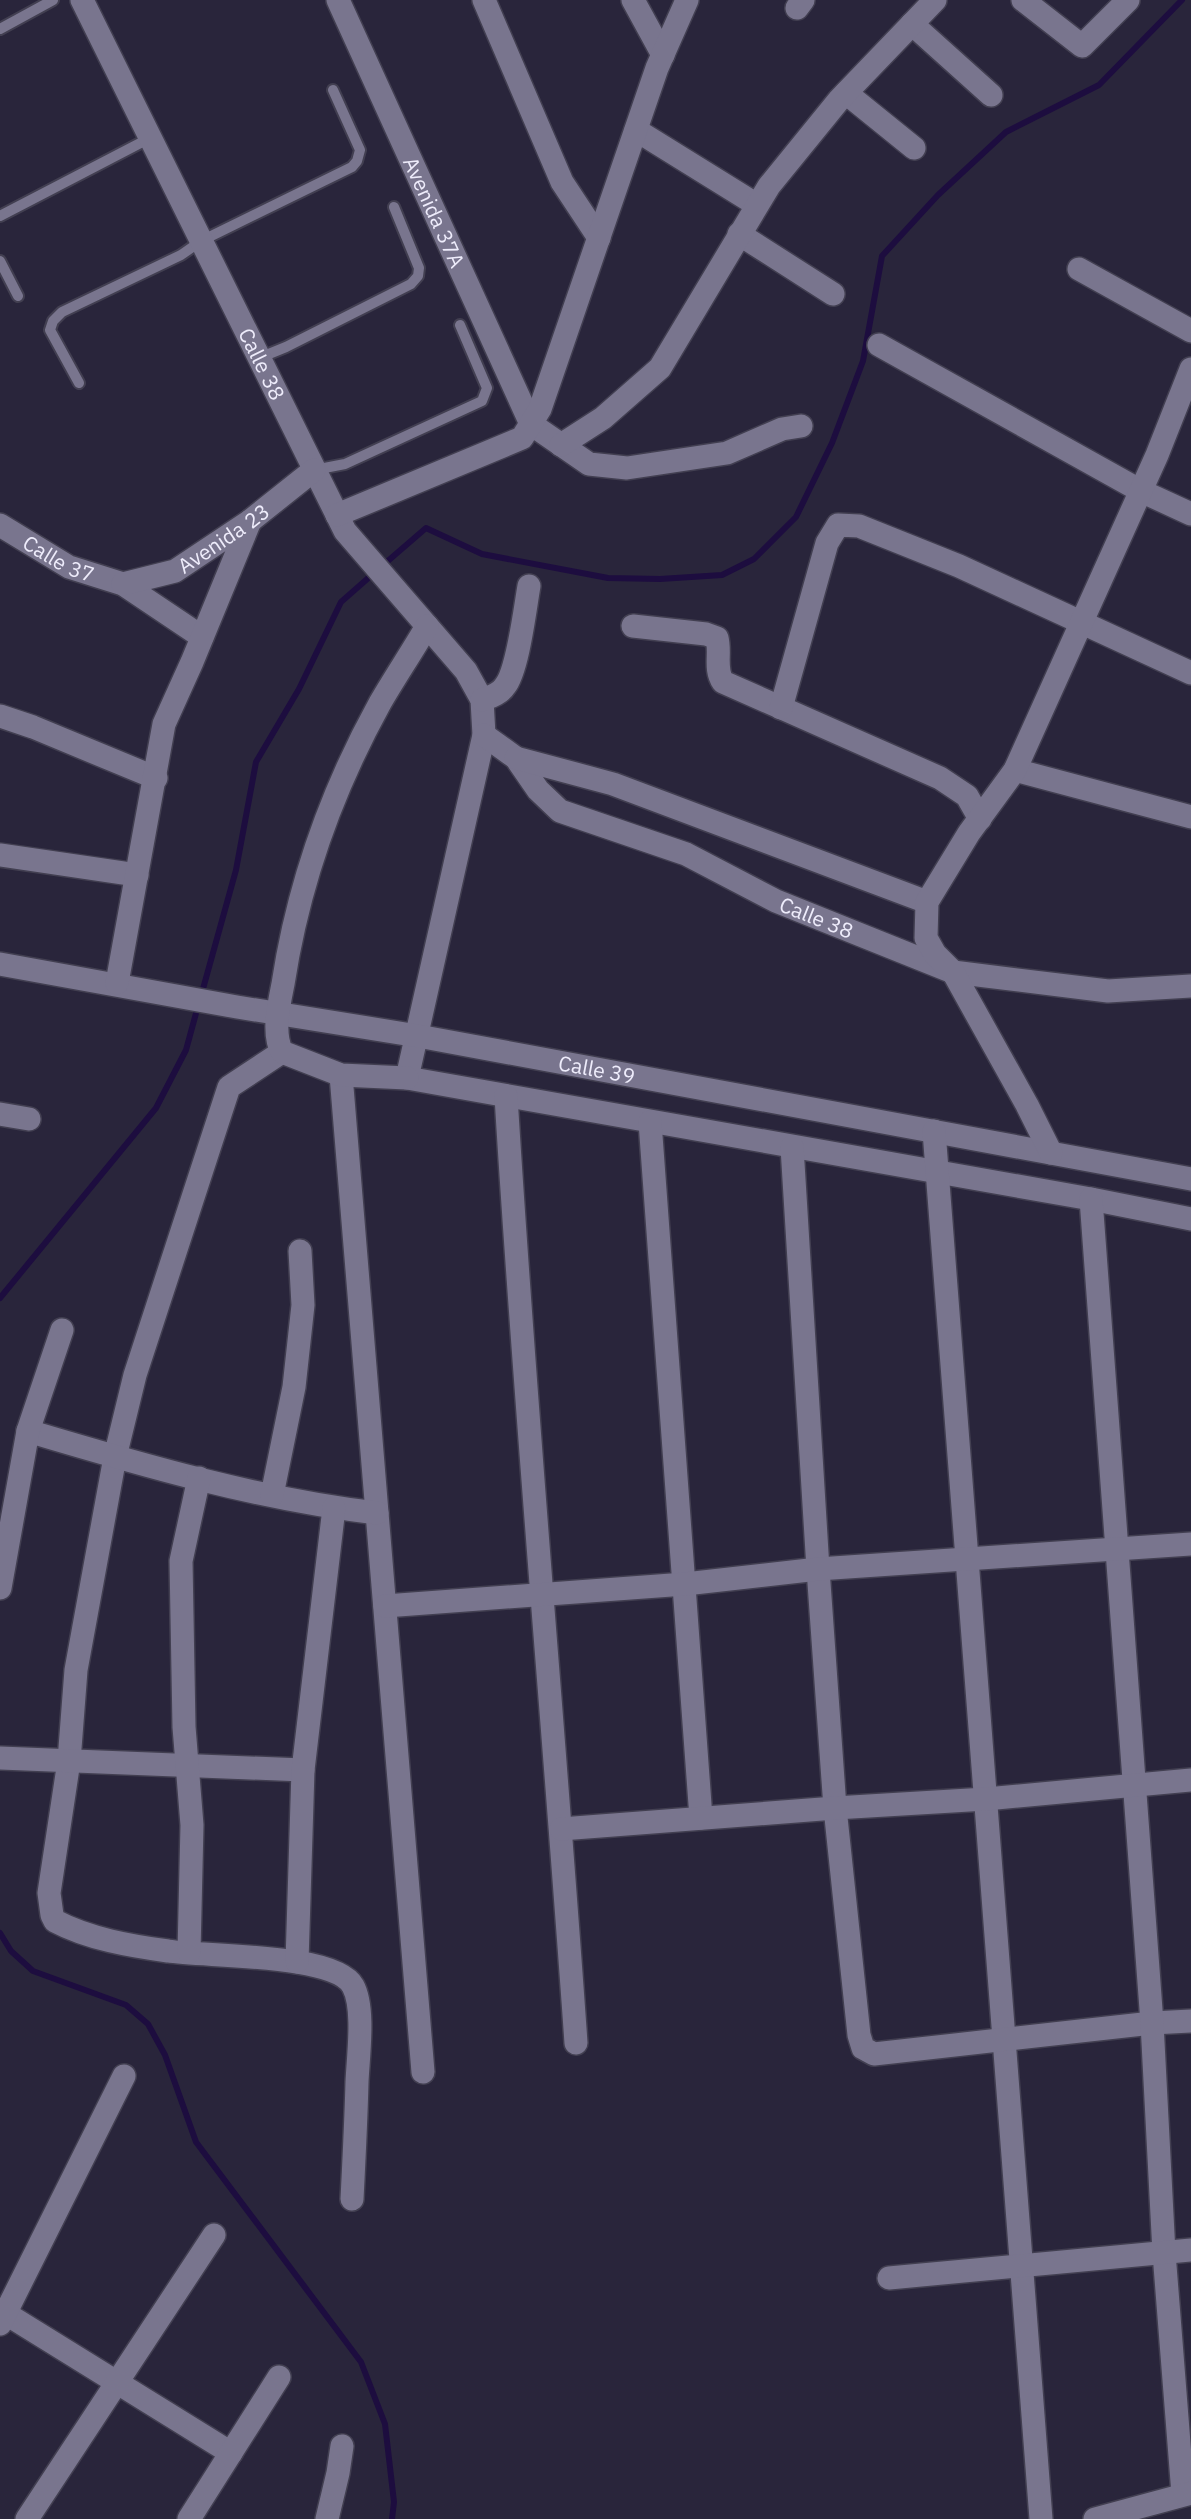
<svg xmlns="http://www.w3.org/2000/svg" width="1191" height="2519" viewBox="0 0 1191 2519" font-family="'IBM Plex Sans',sans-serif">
	<rect width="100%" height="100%" fill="#29253b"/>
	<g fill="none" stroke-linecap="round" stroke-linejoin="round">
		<path stroke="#1d0d3f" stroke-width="6" d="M 382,566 L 426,528 L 482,554 L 608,578 L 660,579 L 722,575 L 754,559 L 796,517 L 832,443 L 863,361 L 882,256 L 938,195 L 1006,132 L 1099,85 L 1182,0
			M 201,996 L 236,870 L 256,762 L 299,689 L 341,602 L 374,573
			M 0,1298 L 156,1108 L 186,1050 L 198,1006
			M 0,1933 L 11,1951 L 33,1971 L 126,2005 L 148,2024 L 165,2055 L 196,2142 L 361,2362 L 385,2424 L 394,2502 L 392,2519"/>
		<g stroke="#423f51" stroke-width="14">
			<path id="lane" d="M 0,29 L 53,0
				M 0,216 L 150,138
				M 0,261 L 18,296
				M 259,358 L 286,347 L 411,284 L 418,276 L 419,268 L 394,207
				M 79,383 L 50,330 L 53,321 L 62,312 L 181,255 L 201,241 L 352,167 L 357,161 L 360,150 L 333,90
				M 314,470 L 345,464 L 482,401 L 487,388 L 460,325"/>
		</g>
		<g stroke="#423f51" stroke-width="26">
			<g id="street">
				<path id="s1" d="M 82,0 L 345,531 L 466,671 L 482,700 L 484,735 L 407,1078 L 1091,1199 L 1191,1219"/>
				<path id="s2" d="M 338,0 L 531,424 L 589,464 L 627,468 L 727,453 L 782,429 L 801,426"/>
				<path d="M 484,0 L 562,182 L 599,238"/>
				<path d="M 633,0 L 663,55"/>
				<path d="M 1023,0 L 1082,46 L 1128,0"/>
				<path d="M 797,8 L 803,0"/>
				<path d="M 912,24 L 991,95"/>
				<path d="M 846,93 L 914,148"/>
				<path d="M 636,130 L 757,205"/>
				<path d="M 739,234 L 833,294"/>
				<path d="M 1079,269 L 1191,331"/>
				<path d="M 879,345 L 1141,491 L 1191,514"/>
				<path d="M 561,445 L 603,418 L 660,368 L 769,186 L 839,100 L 935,0"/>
				<path d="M 337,515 L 522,438 L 540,409 L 657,68 L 687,0"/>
				<path id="s3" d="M 0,525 L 69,567 L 123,584 L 202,637"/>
				<path id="s4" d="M 123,584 L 175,571 L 250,521 L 314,470"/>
				<path d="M 633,626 L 706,634 L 717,638 C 721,653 714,669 723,682 L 940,778 L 967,796 L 980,819"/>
				<path d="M 482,700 C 490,697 500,694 505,686 C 518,670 525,608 529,586"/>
				<path d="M 781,708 L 827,543 L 838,525 L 859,526 L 959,566 L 1191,673"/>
				<path d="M 0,716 L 33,727 L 156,778"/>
				<path id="s5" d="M 484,735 L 516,758 L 538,790 L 560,811 L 686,854 L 776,901 L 953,972 L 1108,991 L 1191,986"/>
				<path d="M 516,758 L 613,784 L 927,902"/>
				<path d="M 1015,770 L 1191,817"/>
				<path d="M 0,855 L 137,875"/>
				<path id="s6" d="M 0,964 L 237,1007 L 418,1036 L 1191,1179"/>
				<path d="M 117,983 L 164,724 L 192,662 L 250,521"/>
				<path d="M 282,1052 L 229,1087 L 135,1375 L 115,1457 L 76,1670 L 69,1761 L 49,1893 L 52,1915 L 55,1921 C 89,1939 131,1946 168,1951 C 206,1957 335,1953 353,1986 C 365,2008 358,2057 357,2082 C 356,2121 354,2160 352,2199"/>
				<path d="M 341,1075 L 423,2072"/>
				<path d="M 407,1078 L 341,1075 L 282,1052 C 272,1033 279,1004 283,984 C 298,886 332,790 380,703 C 395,677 412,652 427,626"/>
				<path d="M 506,1096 C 525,1412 554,1727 576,2043"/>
				<path d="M 0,1114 L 29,1119"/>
				<path d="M 650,1122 L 701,1818"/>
				<path d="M 934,1131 L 1041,2519"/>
				<path d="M 792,1147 L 818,1569 L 835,1808 L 859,2035 L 863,2048 L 874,2054 L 1152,2023 L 1191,2021"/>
				<path d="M 1051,1153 L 1027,1105 L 953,972 L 935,954 L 926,938 L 927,902 L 969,833 L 1015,770 L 1157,455 L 1191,369"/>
				<path d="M 1091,1199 L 1152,2023 L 1164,2253 L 1183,2494"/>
				<path d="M 28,1431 C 142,1465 258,1499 377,1513"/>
				<path d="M 272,1495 L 294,1387 L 303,1305 L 300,1251"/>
				<path d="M 0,1588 L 28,1431 L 62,1330"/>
				<path d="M 385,1606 L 685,1584 L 818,1569 L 1191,1544"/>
				<path d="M 0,1758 L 303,1770"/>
				<path d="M 561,1829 L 835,1808 L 986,1799 L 1191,1780"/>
				<path d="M 189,1952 L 192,1825 L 184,1727 L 181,1561 L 199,1478"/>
				<path d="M 297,1962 L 303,1770 L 334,1508"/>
				<path d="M 889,2278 L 1191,2250"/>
				<path d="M 0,2310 L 231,2453"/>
				<path d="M 0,2324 L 124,2076"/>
				<path d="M 27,2519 L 214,2235"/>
				<path d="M 189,2519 L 279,2377"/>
				<path d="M 327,2519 L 338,2473 L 342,2446"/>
				<path d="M 1095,2519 L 1191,2493"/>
			</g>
		</g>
		<use href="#lane" stroke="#79758e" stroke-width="10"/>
		<use href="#street" stroke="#79758e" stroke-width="23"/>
	</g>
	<g text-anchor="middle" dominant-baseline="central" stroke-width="5" stroke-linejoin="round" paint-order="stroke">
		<g font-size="21" fill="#eeecfb" stroke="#201c30">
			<text stroke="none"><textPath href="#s2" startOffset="233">Avenida 37A</textPath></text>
			<text stroke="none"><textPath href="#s1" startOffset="406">Calle 38</textPath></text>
			<text stroke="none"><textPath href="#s4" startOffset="112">Avenida 23</textPath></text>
			<text stroke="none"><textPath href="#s3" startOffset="68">Calle 37</textPath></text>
			<text stroke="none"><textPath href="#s5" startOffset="387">Calle 38</textPath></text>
			<text stroke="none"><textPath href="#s6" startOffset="606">Calle 39</textPath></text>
		</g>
	</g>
</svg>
